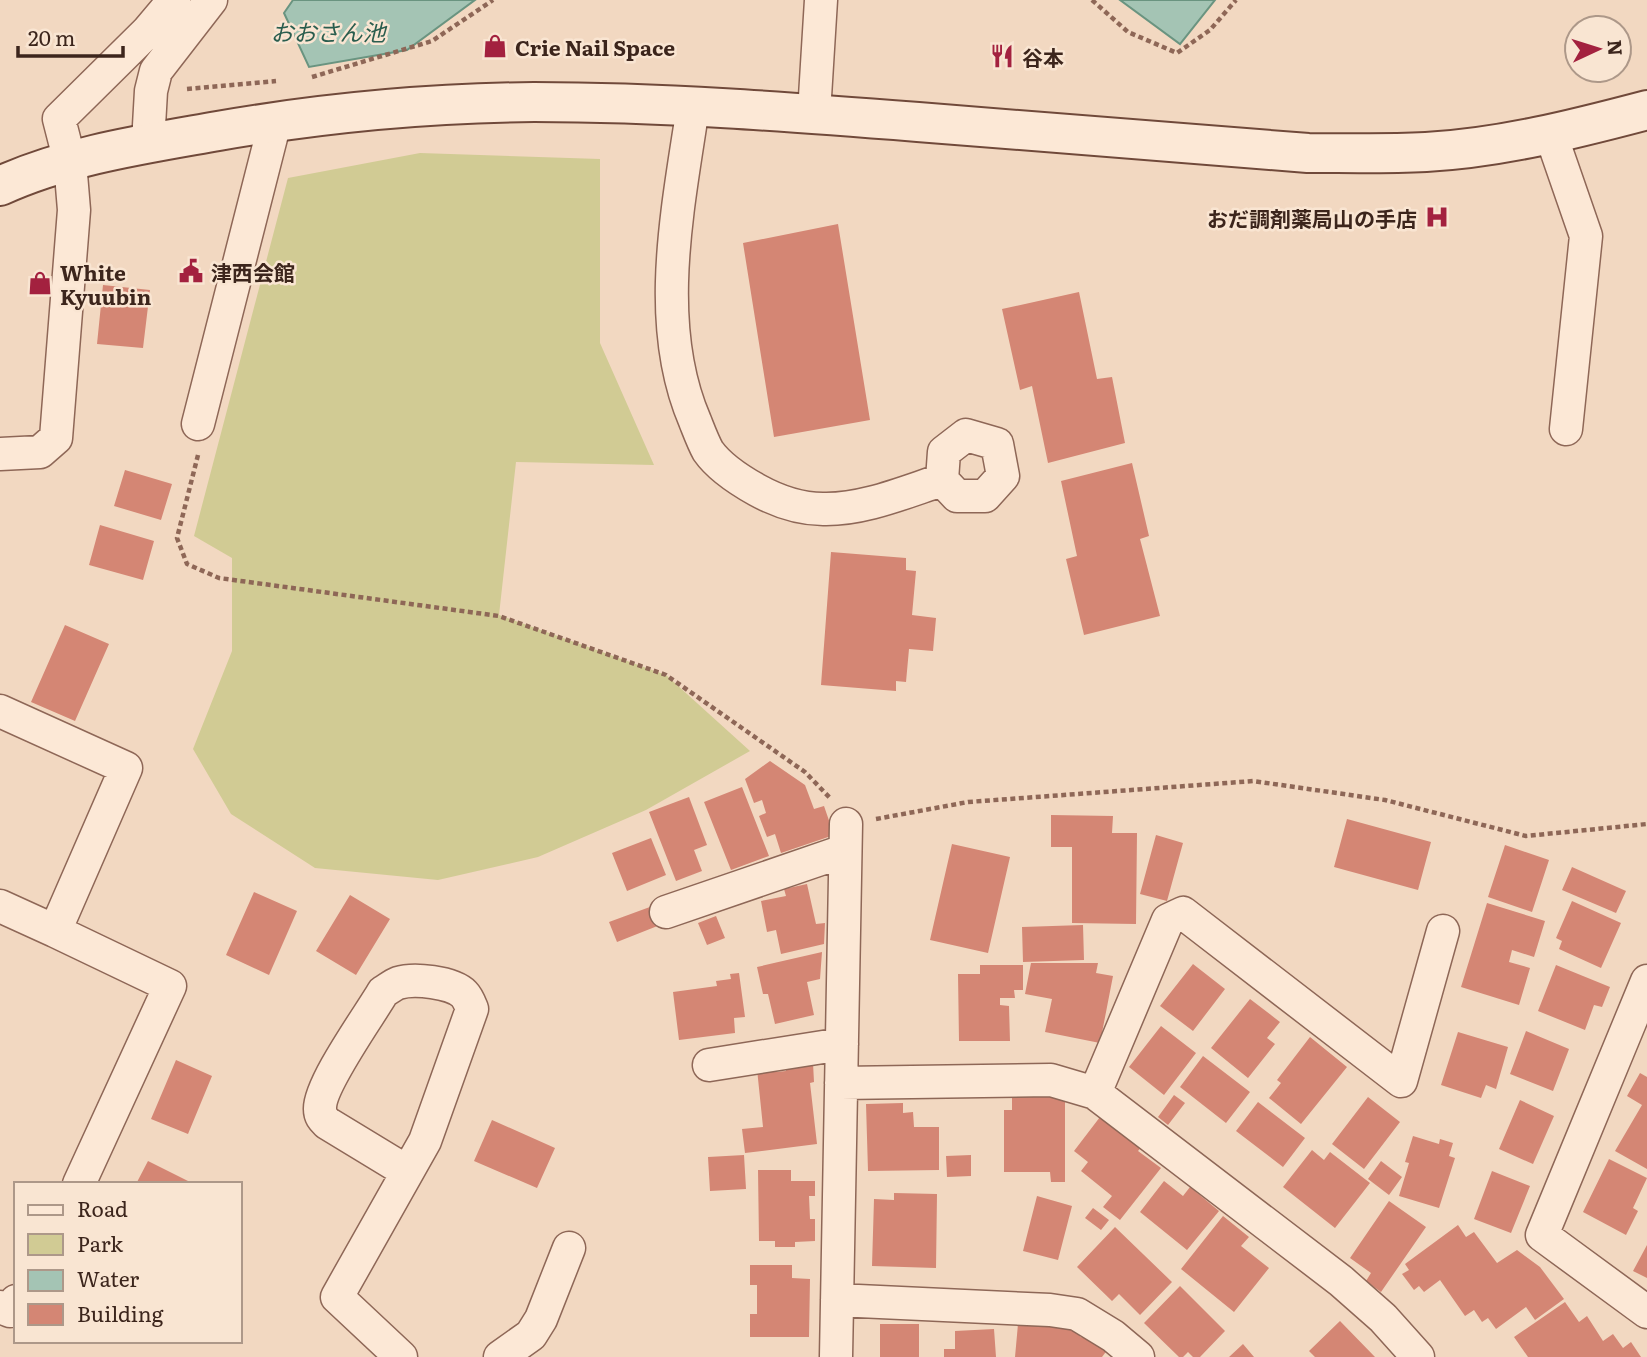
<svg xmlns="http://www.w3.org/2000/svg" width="1647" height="1357" viewBox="0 0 1647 1357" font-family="Literata,'Noto Sans JP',serif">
	<rect width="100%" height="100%" fill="#f2d8c1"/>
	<path fill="#d1cb94" d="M 420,153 L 600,159 L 600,343 L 654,465 L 516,462 L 499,615 L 666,675 L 750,751 L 646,810 L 538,857 L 438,880 L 315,868 L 231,814 L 193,749 L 232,651 L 232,558 L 194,536 L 288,178 Z"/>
	<path fill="#a4c4b4" stroke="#6a9480" stroke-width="2" d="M 293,0 L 475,0 L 407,50 L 309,67 L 284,13 Z
		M 1120,0 L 1215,0 L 1180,44 Z"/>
	<path fill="#d48674" d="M 838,224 L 870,420 L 774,437 L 743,243 Z
		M 103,285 L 150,290 L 143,348 L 97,344 Z
		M 1079,292 L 1097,379 L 1112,377 L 1125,443 L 1048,463 L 1032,386 L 1020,390 L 1002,309 Z
		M 1132,463 L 1149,536 L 1140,539 L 1160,616 L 1084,635 L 1066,559 L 1077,556 L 1061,481 Z
		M 125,470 L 172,484 L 161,520 L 114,506 Z
		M 100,525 L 154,541 L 143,580 L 89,565 Z
		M 831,552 L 906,558 L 906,570 L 916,571 L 912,615 L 936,618 L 933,651 L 909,649 L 906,682 L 896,681 L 896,691 L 821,685 Z
		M 65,625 L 109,644 L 75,721 L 31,702 Z
		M 770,761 L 805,785 L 814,809 L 824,806 L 834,835 L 781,853 L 775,834 L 767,837 L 759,816 L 766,813 L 762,800 L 754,803 L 745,779 Z
		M 742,787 L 769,856 L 731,870 L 704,802 Z
		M 689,797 L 707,845 L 694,850 L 702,871 L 676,881 L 649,812 Z
		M 1051,815 L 1113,816 L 1112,833 L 1137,833 L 1136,924 L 1072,923 L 1072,847 L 1051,847 Z
		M 1347,819 L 1431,842 L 1418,890 L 1334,867 Z
		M 1156,835 L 1183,843 L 1167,901 L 1140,894 Z
		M 651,838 L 666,875 L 627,891 L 612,853 Z
		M 952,844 L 1010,857 L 988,953 L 930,940 Z
		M 1505,845 L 1549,860 L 1532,912 L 1488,897 Z
		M 1572,867 L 1626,891 L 1616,913 L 1562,890 Z
		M 807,884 L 816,924 L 825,923 L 824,944 L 781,954 L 776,930 L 767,932 L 761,901 L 786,896 L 784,889 Z
		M 254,892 L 297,911 L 269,975 L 226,955 Z
		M 350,895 L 390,919 L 356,975 L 316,951 Z
		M 1572,901 L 1621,923 L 1601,968 L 1559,949 L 1562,941 L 1556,938 Z
		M 1487,903 L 1545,921 L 1534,957 L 1512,950 L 1509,962 L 1530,968 L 1519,1005 L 1461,987 Z
		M 658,904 L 665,923 L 617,942 L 609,922 Z
		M 716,916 L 725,938 L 707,945 L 698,923 Z
		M 1083,925 L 1084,960 L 1023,962 L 1022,927 Z
		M 822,952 L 820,979 L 807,982 L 814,1015 L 775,1024 L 768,994 L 763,994 L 757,967 Z
		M 1031,963 L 1098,963 L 1096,973 L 1113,976 L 1100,1043 L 1045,1032 L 1052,999 L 1025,994 Z
		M 1193,964 L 1225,989 L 1193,1031 L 1160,1006 Z
		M 980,965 L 1023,965 L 1023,990 L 1014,990 L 1015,998 L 1000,998 L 1000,1005 L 1009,1006 L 1010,1041 L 959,1041 L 958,974 L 980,974 Z
		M 1556,965 L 1610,987 L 1602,1007 L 1594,1005 L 1585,1030 L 1538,1011 Z
		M 739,973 L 745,1017 L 734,1018 L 735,1033 L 679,1040 L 673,992 L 717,986 L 716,981 L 731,979 L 730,974 Z
		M 1250,999 L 1280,1022 L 1267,1038 L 1275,1044 L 1248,1078 L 1211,1048 Z
		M 1161,1026 L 1196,1053 L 1164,1095 L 1129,1067 Z
		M 1526,1031 L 1569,1049 L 1553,1091 L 1510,1074 Z
		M 1458,1032 L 1508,1047 L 1496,1089 L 1486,1085 L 1481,1098 L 1441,1085 Z
		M 1310,1037 L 1347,1067 L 1301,1124 L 1269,1098 L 1281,1083 L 1277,1080 Z
		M 1203,1056 L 1250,1092 L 1226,1123 L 1180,1087 Z
		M 176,1060 L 212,1076 L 188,1134 L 151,1119 Z
		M 813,1063 L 814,1082 L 810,1083 L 817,1144 L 745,1153 L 742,1129 L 763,1127 L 757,1069 L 776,1067 L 776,1072 L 786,1071 L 786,1066 Z
		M 1640,1073 L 1647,1077 L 1647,1169 L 1615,1151 L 1642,1105 L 1627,1096 Z
		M 1174,1095 L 1185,1103 L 1168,1125 L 1158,1117 Z
		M 1012,1097 L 1065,1097 L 1065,1182 L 1051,1182 L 1050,1172 L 1004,1172 L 1004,1110 L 1012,1110 Z
		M 1368,1097 L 1400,1122 L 1364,1169 L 1332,1144 Z
		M 1520,1100 L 1554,1116 L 1533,1164 L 1499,1149 Z
		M 1258,1102 L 1305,1138 L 1283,1167 L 1236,1131 Z
		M 903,1103 L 903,1113 L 913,1112 L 914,1127 L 939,1127 L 939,1170 L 868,1171 L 866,1104 Z
		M 1100,1117 L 1124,1135 L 1126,1131 L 1143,1145 L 1138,1151 L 1161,1168 L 1120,1220 L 1103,1207 L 1112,1196 L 1081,1171 L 1088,1162 L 1074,1151 Z
		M 492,1120 L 555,1148 L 537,1188 L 474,1161 Z
		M 1413,1136 L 1439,1144 L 1440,1139 L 1453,1143 L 1449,1156 L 1455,1158 L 1439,1208 L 1399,1196 L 1409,1163 L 1405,1162 Z
		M 1312,1150 L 1324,1160 L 1330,1152 L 1370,1183 L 1335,1228 L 1283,1187 Z
		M 744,1155 L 746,1189 L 710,1191 L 708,1157 Z
		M 971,1155 L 971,1176 L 947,1177 L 946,1156 Z
		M 1609,1159 L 1647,1178 L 1633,1208 L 1638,1211 L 1626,1235 L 1583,1212 Z
		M 148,1161 L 194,1184 L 136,1184 Z
		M 1381,1161 L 1402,1177 L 1389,1195 L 1368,1179 Z
		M 758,1170 L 791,1170 L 791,1181 L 815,1181 L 815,1196 L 809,1196 L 810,1219 L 815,1219 L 815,1241 L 795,1242 L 795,1247 L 775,1247 L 775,1241 L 759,1241 Z
		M 1492,1171 L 1530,1186 L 1511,1233 L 1474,1219 Z
		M 1164,1181 L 1183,1196 L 1190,1187 L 1219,1211 L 1187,1250 L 1140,1212 Z
		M 894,1193 L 937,1194 L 936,1268 L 872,1266 L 874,1199 L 894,1200 Z
		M 1037,1196 L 1072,1206 L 1058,1260 L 1023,1251 Z
		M 1389,1201 L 1426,1227 L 1381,1292 L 1366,1281 L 1371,1273 L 1350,1258 Z
		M 1093,1208 L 1109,1220 L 1101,1230 L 1085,1218 Z
		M 1223,1216 L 1249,1237 L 1241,1246 L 1269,1268 L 1234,1312 L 1181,1269 Z
		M 1458,1225 L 1466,1237 L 1474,1232 L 1497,1263 L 1517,1250 L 1540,1267 L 1564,1299 L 1535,1320 L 1526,1307 L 1496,1329 L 1488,1318 L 1482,1322 L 1474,1310 L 1465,1316 L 1440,1280 L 1424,1292 L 1419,1286 L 1414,1290 L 1402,1274 L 1409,1270 L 1405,1264 Z
		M 1115,1227 L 1172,1282 L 1140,1315 L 1119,1294 L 1112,1301 L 1077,1267 Z
		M 1647,1245 L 1647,1278 L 1633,1271 Z
		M 750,1265 L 792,1265 L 792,1278 L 810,1279 L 809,1337 L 750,1337 L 750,1314 L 757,1314 L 757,1285 L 750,1285 Z
		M 1180,1286 L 1225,1331 L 1200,1357 L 1193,1357 L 1188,1352 L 1183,1357 L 1179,1357 L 1144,1323 Z
		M 1565,1302 L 1579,1322 L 1587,1316 L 1603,1341 L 1613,1334 L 1623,1348 L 1631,1342 L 1641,1357 L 1528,1357 L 1514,1337 Z
		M 1340,1321 L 1375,1357 L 1315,1357 L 1309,1351 Z
		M 880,1324 L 919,1324 L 919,1357 L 880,1357 Z
		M 1018,1324 L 1051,1325 L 1080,1331 L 1080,1337 L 1089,1338 L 1108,1349 L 1102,1357 L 1015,1357 Z
		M 994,1329 L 996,1357 L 944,1357 L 944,1349 L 955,1349 L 955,1331 Z
		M 1243,1344 L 1254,1357 L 1229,1357 Z"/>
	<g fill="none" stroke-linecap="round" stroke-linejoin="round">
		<g stroke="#8e6757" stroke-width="35">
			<path id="street" d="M 693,107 C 678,208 653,324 695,421 C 699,431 703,442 708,451 C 720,468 739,480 757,490 C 777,501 801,509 823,509 C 863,510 905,492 942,480
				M 814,113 L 821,0
				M 1551,135 L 1586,236 L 1566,429
				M 148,143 L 151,91 L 156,71 L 211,0
				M 198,424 L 275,122
				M 966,435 L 997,444 L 1003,476 L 985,496 L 957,496 L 942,480 L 944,452 Z
				M 0,454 L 40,452 L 56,438 L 74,210 L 70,162 L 59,119 L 147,32 L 174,0
				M 0,711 L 126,768 L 55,931 L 170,986 L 79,1184
				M 0,906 L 55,931
				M 666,912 L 844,851
				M 1647,981 L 1542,1235 L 1647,1312
				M 709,1065 L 842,1044
				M 841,1083 L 1051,1080 L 1095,1093 L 1341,1281 L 1383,1318 L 1418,1357
				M 1095,1093 L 1168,920 L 1183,913 L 1401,1081 L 1443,931
				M 837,1300 L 1050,1310 L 1077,1314 L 1113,1336 L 1138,1357
				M 0,1307 L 10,1311 L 16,1301
				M 401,1357 L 337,1297 L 425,1141 L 472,1009 C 470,1004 468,998 464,994 C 452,982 414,978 398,983 C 393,985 388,989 383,992 C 369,1016 319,1085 320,1109 C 320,1116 323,1119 327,1123 L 406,1171
				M 500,1357 L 531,1335 L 541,1319 L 569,1248
				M 836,1357 L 846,824"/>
		</g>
		<g stroke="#70493a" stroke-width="42">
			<path id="secondary" d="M 0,186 C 68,155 145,144 218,131 C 322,113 428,103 534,102 C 662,102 790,112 918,122 C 1048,132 1178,142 1308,153 C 1347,153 1386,154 1426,152 C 1500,148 1575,129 1647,110"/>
		</g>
		<path stroke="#8e6757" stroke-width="4.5" stroke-dasharray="5 3.5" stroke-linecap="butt" d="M 1092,0 L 1128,32 L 1177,53 L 1210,30 L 1236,0
			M 312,77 L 432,41 L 493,0
			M 187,89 L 276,81
			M 198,455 L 177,538 L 187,564 L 219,578 L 499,616 L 666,675 L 805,772 L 830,798
			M 876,819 L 968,802 L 1253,781 L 1385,800 L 1526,836 L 1647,824"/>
		<use href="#street" stroke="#fce8d6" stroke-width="32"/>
		<use href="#secondary" stroke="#fce8d6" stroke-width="38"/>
	</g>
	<defs>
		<g id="shop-bare" transform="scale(1.89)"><path d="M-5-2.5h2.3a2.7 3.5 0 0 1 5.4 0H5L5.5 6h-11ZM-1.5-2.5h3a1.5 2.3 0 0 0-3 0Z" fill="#a3213f" stroke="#f9e5d2" stroke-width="2.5" paint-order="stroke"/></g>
		<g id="restaurant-bare" transform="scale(1.89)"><path d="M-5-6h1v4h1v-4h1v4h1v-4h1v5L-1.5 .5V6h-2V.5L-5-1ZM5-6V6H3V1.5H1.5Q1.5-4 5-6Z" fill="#a3213f" stroke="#f9e5d2" stroke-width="2.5" paint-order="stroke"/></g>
		<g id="hospital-bare" transform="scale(1.89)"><path d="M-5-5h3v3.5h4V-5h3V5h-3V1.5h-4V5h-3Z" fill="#a3213f" stroke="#f9e5d2" stroke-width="2.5" paint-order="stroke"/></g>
		<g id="civic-bare" transform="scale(1.89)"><path d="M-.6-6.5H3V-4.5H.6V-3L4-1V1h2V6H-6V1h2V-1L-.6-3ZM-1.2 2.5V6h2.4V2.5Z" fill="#a3213f" stroke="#f9e5d2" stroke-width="2.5" paint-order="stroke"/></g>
	</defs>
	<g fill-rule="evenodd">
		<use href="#shop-bare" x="495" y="46"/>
		<use href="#restaurant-bare" x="1002" y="56"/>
		<use href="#hospital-bare" x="1437" y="217"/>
		<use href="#civic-bare" x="191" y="271"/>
		<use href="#shop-bare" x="40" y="283"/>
	</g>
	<g text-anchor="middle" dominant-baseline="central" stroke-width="5" stroke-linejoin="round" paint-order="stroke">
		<g font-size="21" font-weight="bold" fill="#3c251c" stroke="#f9e5d2" text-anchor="start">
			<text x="515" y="46">Crie Nail Space</text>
			<text x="1022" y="56">谷本</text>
			<text x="1417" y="217" text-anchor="end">おだ調剤薬局山の手店</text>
			<text x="60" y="271">White<tspan x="60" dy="24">Kyuubin</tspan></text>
			<text x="211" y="271">津西会館</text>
		</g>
		<g font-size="23" font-style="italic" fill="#2a5d4e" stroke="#f9e5d2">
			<text x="328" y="31">おおさん池</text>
		</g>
	</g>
	<rect x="14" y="1182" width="228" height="161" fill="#f9e5d2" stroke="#ad9889" stroke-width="2"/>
	<rect x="28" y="1205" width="35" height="10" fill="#fce8d6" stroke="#ad9889" stroke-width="2"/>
	<text x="77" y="1217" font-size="21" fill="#3c251c">Road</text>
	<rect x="28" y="1234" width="35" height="21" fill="#d1cb94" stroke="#ad9889" stroke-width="2"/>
	<text x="77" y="1252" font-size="21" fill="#3c251c">Park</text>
	<rect x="28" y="1270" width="35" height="21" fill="#a4c4b4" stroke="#ad9889" stroke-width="2"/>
	<text x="77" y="1287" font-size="21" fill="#3c251c">Water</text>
	<rect x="28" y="1304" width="35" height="21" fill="#d48674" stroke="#ad9889" stroke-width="2"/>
	<text x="77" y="1322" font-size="21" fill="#3c251c">Building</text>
	<g transform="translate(1598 49) rotate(86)"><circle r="33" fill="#f9e5d2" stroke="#ad9889" stroke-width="2"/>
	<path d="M0-5L12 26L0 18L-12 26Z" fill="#a3213f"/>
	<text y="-10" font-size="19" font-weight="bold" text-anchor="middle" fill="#3c251c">N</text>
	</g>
	<path d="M18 46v10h105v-10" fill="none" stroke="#3c251c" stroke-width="3.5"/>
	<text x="28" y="46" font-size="21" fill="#3c251c" stroke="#f9e5d2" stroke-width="5" paint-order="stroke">20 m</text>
</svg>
